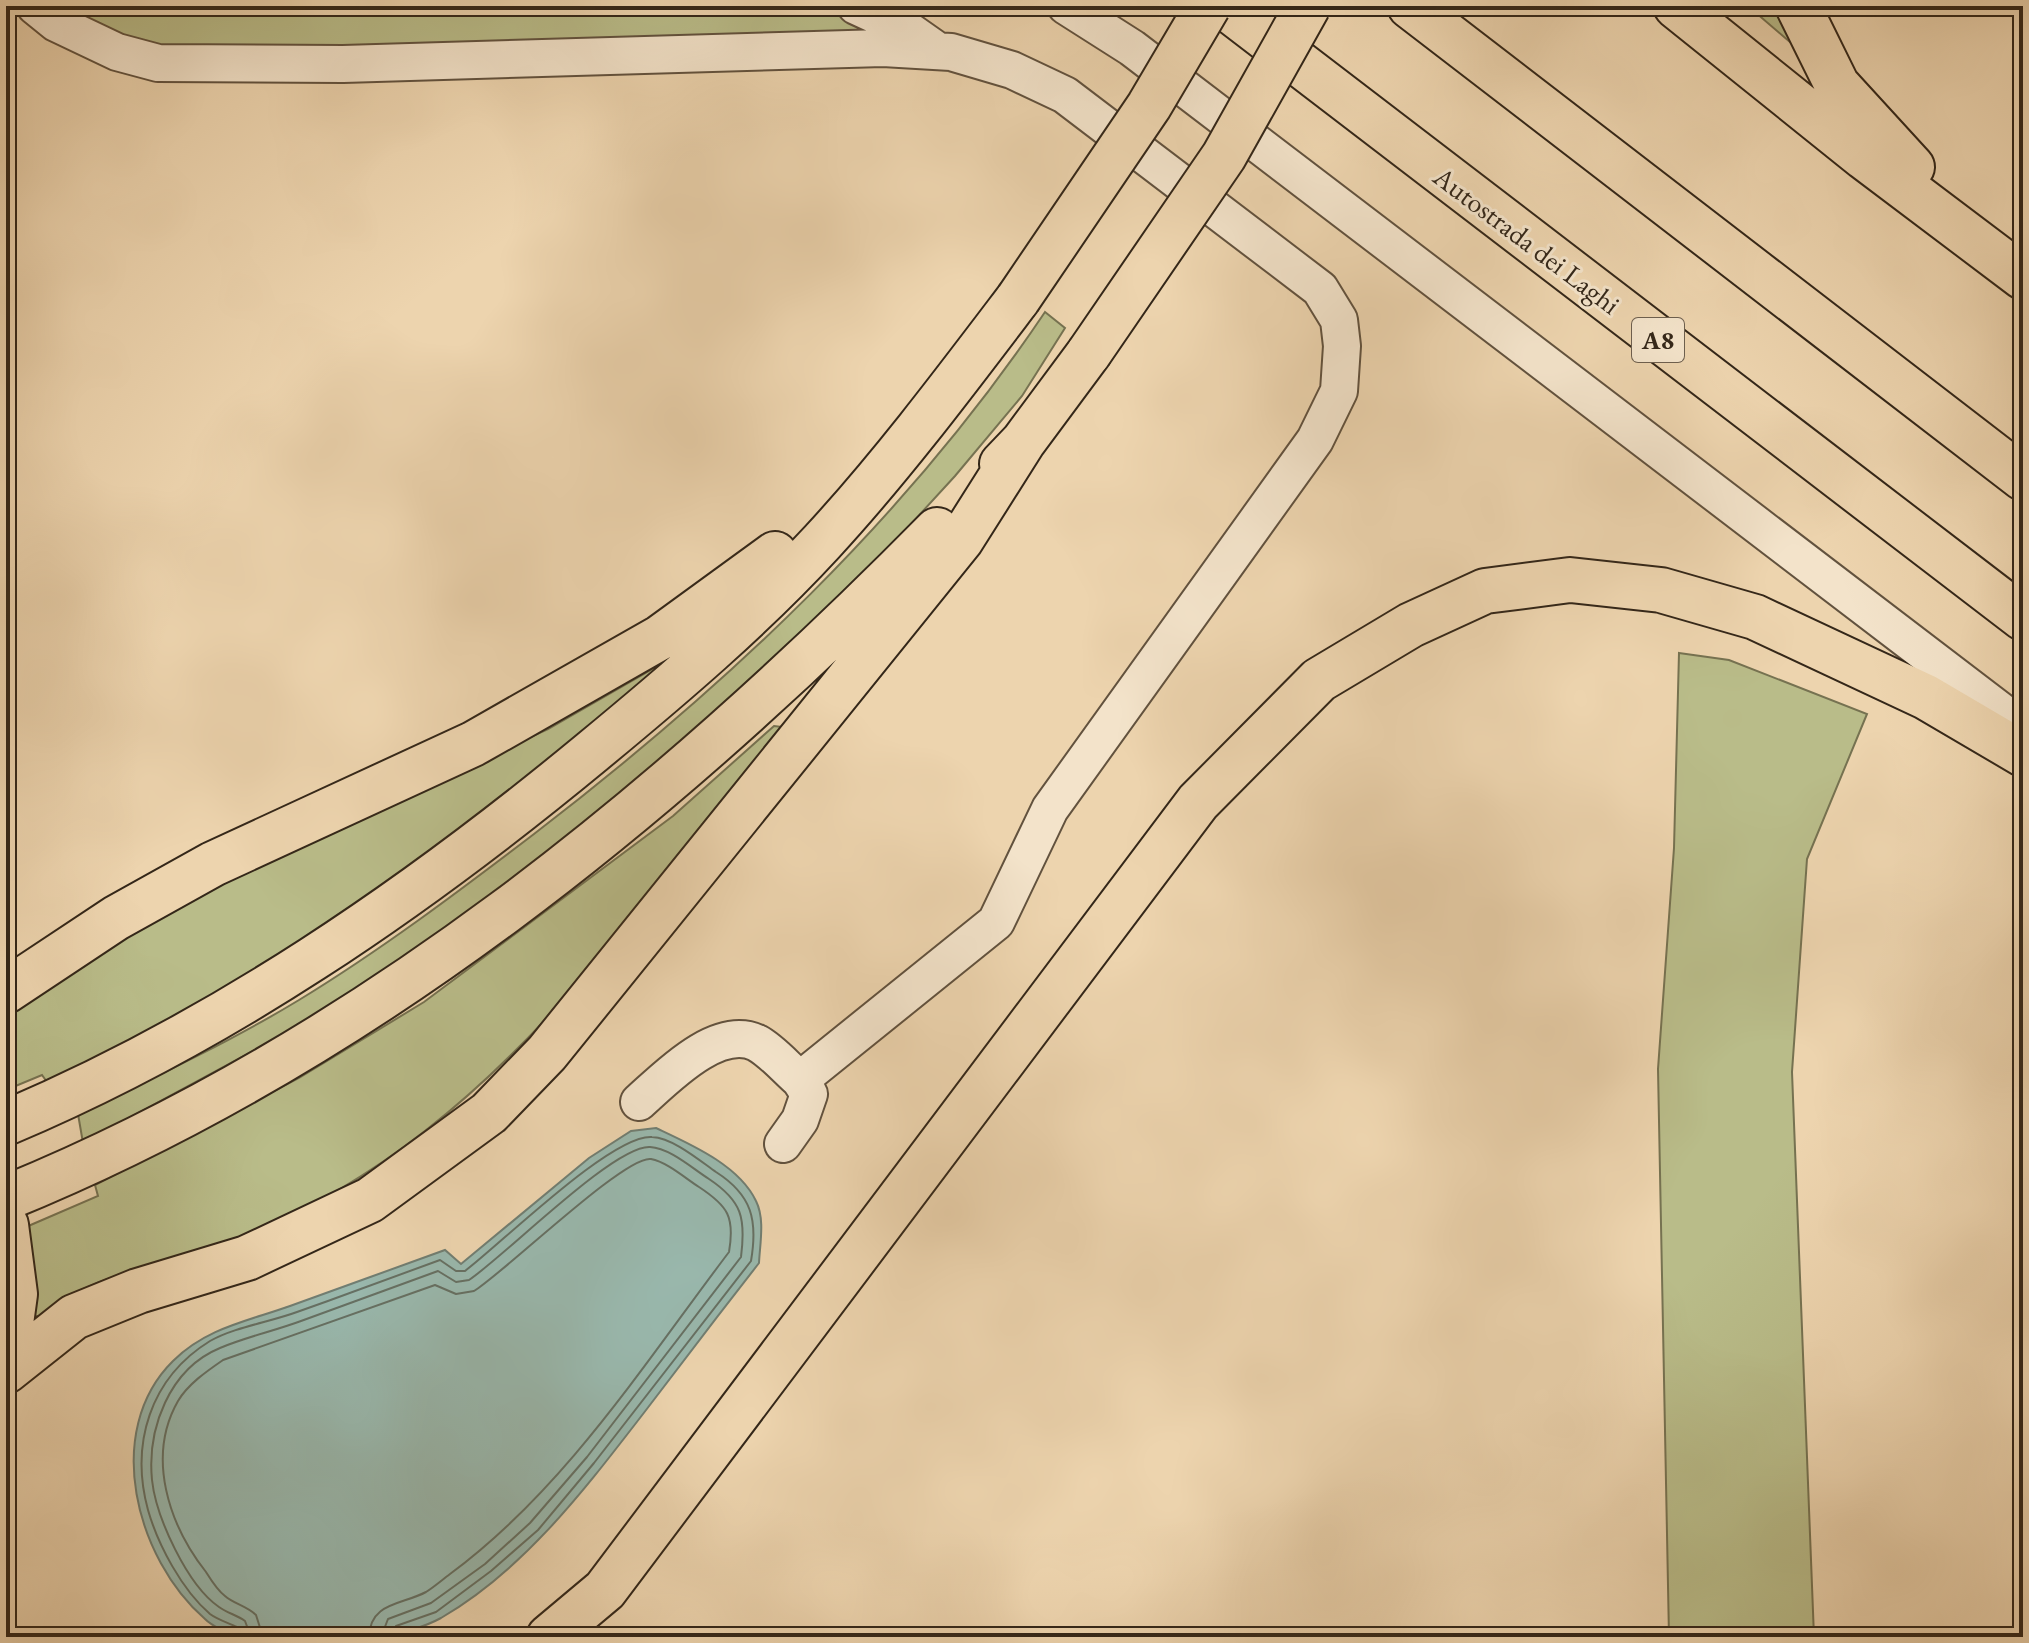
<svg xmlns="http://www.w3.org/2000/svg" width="2029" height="1643" viewBox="0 0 2029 1643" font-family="'EB Garamond',serif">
	<rect width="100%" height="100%" fill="#edd4ae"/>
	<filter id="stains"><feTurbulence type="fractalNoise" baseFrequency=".0025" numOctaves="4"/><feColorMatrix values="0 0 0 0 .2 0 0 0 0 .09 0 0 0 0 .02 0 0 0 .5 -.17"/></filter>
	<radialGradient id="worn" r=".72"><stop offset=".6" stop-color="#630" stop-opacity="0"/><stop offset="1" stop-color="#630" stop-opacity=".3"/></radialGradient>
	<path fill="#b9bc89" stroke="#767251" stroke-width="2" d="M 61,6 L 837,6 L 862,13 L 859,34 L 175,50 L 133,44 Z
		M 1748,6 L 1785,6 L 1826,73 Z
		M 1045,312 L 1065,328 L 1022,396 L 955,476 L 846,595 L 675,758 L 425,947 L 292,1030 L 83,1143 L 78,1114 C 153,1078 228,1043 299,1000 C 381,950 458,892 534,834 C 728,685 908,516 1045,312 Z
		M 1679,653 L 1729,660 L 1867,714 L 1807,859 L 1792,1072 L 1814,1637 L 1669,1637 L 1658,1069 L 1674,848 Z
		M 677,655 L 448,850 L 168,1023 L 47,1082 L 42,1075 L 6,1090 L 6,1007 L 236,873 L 548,729 Z
		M 774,726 L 782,727 C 651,892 527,1080 340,1189 C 298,1213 253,1233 207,1249 C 148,1269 90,1275 40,1316 L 33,1316 L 26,1227 L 98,1196 L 95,1185 L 299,1078 L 424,1002 L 673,816 Z"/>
	<path fill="#99b8ad" stroke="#717e72" stroke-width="2" d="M 656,1128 C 690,1144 739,1165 756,1201 C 765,1219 760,1243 759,1263 C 720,1313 681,1364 643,1414 C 585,1489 524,1570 441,1618 C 395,1643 337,1637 286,1637 C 272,1637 254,1640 240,1637 C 230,1635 212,1626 205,1619 C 136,1559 102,1431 173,1361 C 206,1328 248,1321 290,1306 C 342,1287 393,1269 445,1250 L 461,1264 L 589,1158 L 631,1131 Z"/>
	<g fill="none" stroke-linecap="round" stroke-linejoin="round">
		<path stroke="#667063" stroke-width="2" d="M 241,1637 L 237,1627 C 229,1623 218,1620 210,1614 C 182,1590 158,1545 148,1510 C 130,1444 150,1378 210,1341 C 235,1327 270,1322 297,1312 C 345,1295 393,1277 440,1260 L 456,1271 L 465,1271 C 502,1243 612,1134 652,1137 C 673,1138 699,1160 716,1172 C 752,1195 758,1220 751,1261 L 594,1463 L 538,1530 L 491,1571 L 436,1612 L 396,1626 L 391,1637
			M 251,1637 L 245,1621 C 237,1615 227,1613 219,1607 C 187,1585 156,1517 152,1480 C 147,1429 169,1369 220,1348 C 246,1337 274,1331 301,1321 C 346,1305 392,1288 438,1271 L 456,1282 L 469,1280 C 505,1256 614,1145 650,1147 C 670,1148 693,1169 709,1179 C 742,1201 746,1218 741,1257 L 587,1457 L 530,1523 L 485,1564 L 431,1603 L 388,1619 L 381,1637
			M 263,1637 L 256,1615 C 247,1606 234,1604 225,1596 C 217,1590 211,1580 206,1572 C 169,1525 146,1457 178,1401 C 188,1384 207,1371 223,1360 L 435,1285 L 456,1294 L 474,1291 C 505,1272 625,1155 651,1159 C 667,1162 685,1178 699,1187 C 728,1206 735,1217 729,1252 C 644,1364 564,1490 450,1574 C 442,1580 434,1587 426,1592 C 402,1605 370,1602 369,1637"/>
		<g stroke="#62523e" stroke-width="40">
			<path id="minor" d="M 35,6 L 56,23 L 117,52 L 158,63 L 343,64 L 883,48 L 951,52 L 1012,70 L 1065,95 L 1320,289 L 1339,320 L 1342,346 L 1339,391 L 1315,440 L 1050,809 L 996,922 L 800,1080 C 787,1069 772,1051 757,1043 C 717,1024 665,1079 639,1102
				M 856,6 L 908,30 L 935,49
				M 1066,6 L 1132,48 L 2023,728
				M 783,1144 L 800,1120 L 809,1094 L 800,1080"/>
		</g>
		<g stroke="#342719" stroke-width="48">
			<path id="major" d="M 1002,464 L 1023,442 L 1089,353
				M 6,991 L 116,918 L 213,864 L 473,744 L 661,637 L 775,554
				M 6,1123 C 221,1032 413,900 592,752 C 672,686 752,618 822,542 C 892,466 955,382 1018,299
				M 6,1198 C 364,1052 667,804 937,530
				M 6,1225 L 15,1294 L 6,1360
				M 6,1371 L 74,1317 L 138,1291 L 247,1258 L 370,1200 L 489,1113 L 547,1053 L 961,540 L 1023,442"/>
		</g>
		<g stroke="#342719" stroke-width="48">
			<path id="highway" d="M 1224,6 L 2023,618
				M 1410,6 L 2023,478
				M 1676,6 L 1864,157 L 2023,277
				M 1798,6 L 1837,85 L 1912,167
				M 549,1637 L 605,1590 L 1198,802 L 1319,680 L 1411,625 L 1485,591 L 1570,580 L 1661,590 L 1755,617 L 1926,697 L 2023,754"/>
		</g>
		<use href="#minor" stroke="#f3e3ca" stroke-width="36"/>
		<use href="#major" stroke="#edd4ae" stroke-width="44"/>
		<use href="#highway" stroke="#edd4ae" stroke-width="44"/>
		<g stroke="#342719" stroke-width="48" stroke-linecap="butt">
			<path id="major-bridge" d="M 1018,299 L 1149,106 L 1208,6
				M 1089,353 L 1224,156 L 1308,6"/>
		</g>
		<use href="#major-bridge" stroke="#edd4ae" stroke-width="44"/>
	</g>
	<g text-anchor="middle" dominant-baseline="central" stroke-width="6" stroke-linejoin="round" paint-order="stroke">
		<rect fill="#f3e3ca" stroke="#6d5f4e" stroke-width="2" x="1632" y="318" width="52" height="44" rx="6"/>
		<g font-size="26" font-weight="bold" fill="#342719">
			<text x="1658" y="340">A8</text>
		</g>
		<g font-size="28" fill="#342719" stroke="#f3e3ca">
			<text transform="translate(1527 240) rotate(37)">Autostrada dei Laghi</text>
		</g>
	</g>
	<rect width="2029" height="1643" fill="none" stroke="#edd4ae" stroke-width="32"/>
	<rect x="8" y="8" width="2013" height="1627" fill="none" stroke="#342719" stroke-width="4"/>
	<rect x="16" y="16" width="1997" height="1611" fill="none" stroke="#342719" stroke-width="2"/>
	<rect width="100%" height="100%" filter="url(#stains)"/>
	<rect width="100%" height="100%" fill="url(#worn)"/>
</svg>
